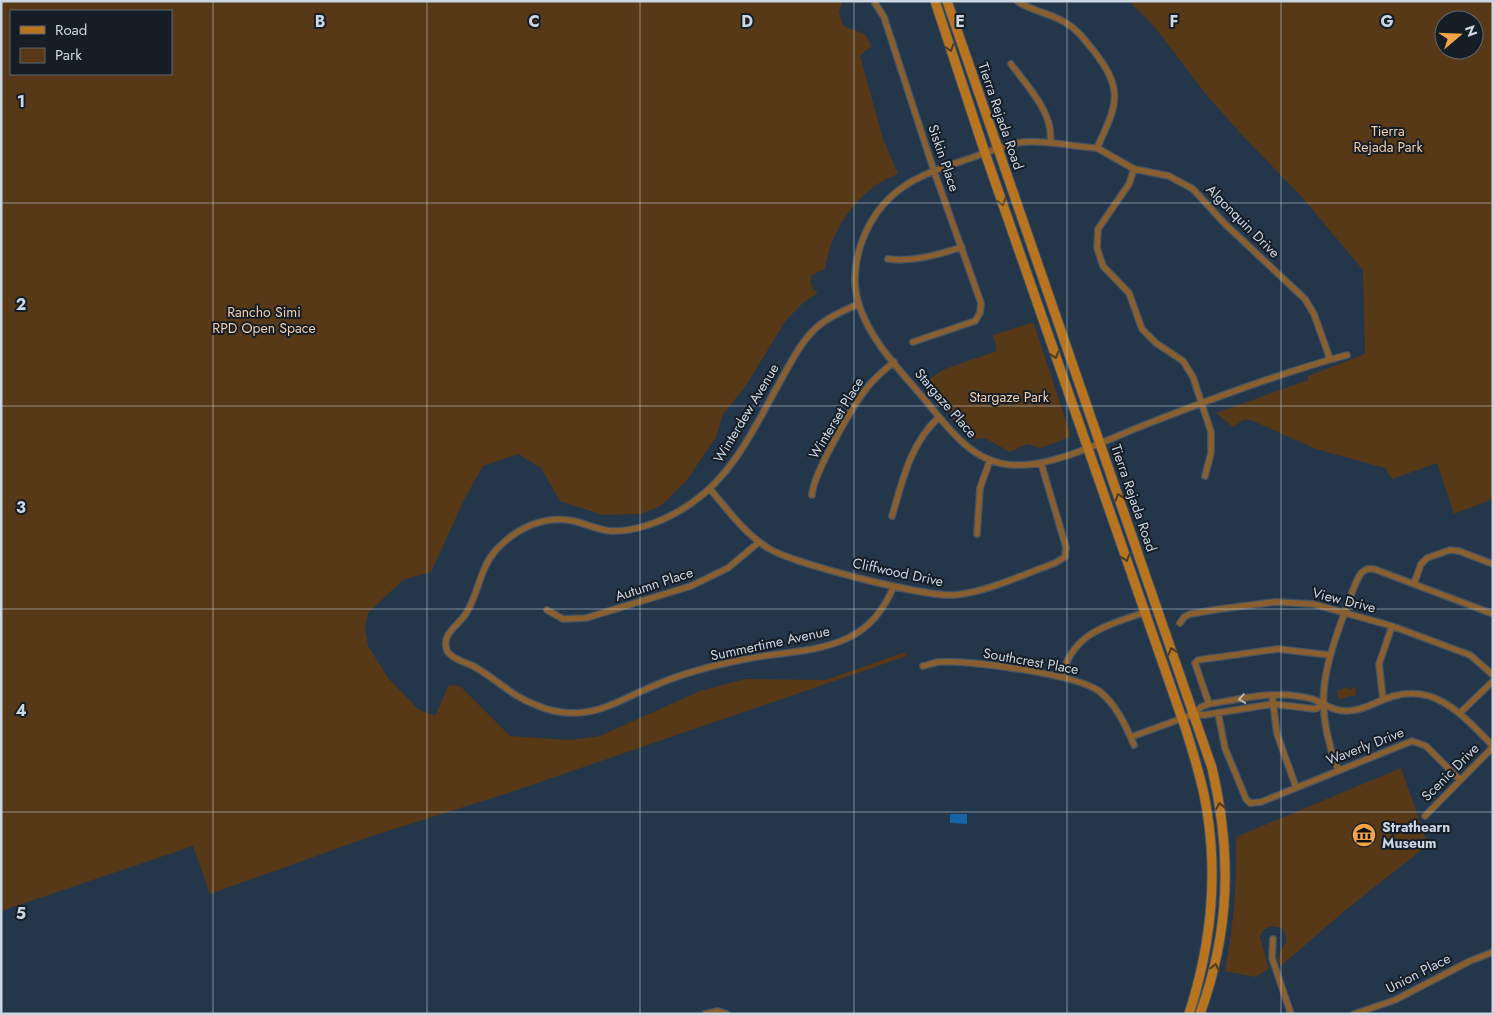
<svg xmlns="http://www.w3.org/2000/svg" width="1494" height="1015" viewBox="0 0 1494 1015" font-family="Jost,sans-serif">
	<rect width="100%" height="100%" fill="#243649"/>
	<path fill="#583917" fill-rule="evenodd" d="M 1,1 L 843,1 L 839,12 L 843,26 L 865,34 L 871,46 L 860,56 L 883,139 L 898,174 C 860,187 830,230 825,269 L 812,275 C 809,284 811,287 818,293 L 804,302 L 786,320 L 745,387 L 723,414 L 716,437 L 687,480 L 661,506 L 640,514 L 603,515 L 560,501 L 541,468 L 518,454 L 483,466 L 464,500 L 431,572 L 403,580 L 368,613 L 365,628 L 368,646 L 389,679 L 418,709 L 435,716 L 449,685 L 460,686 L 510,736 L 570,740 L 600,736 L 700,691 L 745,679 L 826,680 L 905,652 L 907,656 L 508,793 L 369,837 L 210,894 L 193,846 L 1,911 ZM 171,11 L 171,74 L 11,74 L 11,11 Z
		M 1129,1 L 1493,1 L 1493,499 L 1454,514 L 1437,463 L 1392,479 L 1385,468 L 1316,449 L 1251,420 L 1243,420 L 1233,427 L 1216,413 L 1308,380 L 1308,376 L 1365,354 L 1363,270 L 1301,196 L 1242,135 L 1205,93 L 1154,26 ZM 1444,20 L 1474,20 L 1474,50 L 1444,50 Z
		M 1031,323 L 1034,324 L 1070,433 L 1070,437 L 1040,448 L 1027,444 L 1010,452 L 985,438 L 975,439 L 968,434 L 964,425 L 954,420 L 925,382 L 945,369 L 997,351 L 993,335 Z
		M 1348,687 L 1350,690 L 1354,687 L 1356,689 L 1355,696 L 1349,696 L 1339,700 L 1337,691 Z
		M 1401,768 L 1428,845 L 1348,908 L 1282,965 L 1280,965 L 1278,958 C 1282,946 1292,941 1282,928 L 1271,926 L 1263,930 L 1260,937 L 1269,969 L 1255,977 L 1225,971 C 1234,926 1237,883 1236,837 Z"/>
	<path fill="#1664a5" d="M 950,814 L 967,814 L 967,824 L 950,823 Z"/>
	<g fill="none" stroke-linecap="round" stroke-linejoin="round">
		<g stroke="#425365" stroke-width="8">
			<path id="minor" d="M 1017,1 C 1033,12 1051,13 1066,23 C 1077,29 1085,40 1093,50 C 1125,91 1117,104 1097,148
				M 875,3 L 884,17 L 934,171 L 981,303 L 980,313 L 975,321 L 913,342
				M 1011,64 C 1027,86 1055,114 1050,143
				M 1097,148 C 1073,147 1048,140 1024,142 C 1006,144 988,152 971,158 C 948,166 923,173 903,187 C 867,212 846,263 859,305 C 871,342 901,371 925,400 C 949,429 973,464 1015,465 C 1053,467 1106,440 1142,426 C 1208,400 1280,373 1347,355
				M 1097,148 L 1134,169 L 1169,176 L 1193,189 L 1224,223 L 1305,299 L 1314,314 L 1330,359
				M 1134,169 L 1129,184 L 1098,229 L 1097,248 L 1103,266 L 1129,293 L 1142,329 L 1156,343 L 1183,361 L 1193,377 L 1211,432 L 1211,453 L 1205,476
				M 888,259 C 914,262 937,255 962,247
				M 859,304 C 844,310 828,317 816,328 C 801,342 792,360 782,378 C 757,422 736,472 693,502 C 671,518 639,532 611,531 C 599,530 586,524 574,521 C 544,515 516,528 496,550 C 479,569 479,594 465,615 C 459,624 443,634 446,646 C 446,650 448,653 451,655 C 457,661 468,663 475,667 C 496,679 513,697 536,705 C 547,710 560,713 573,713 C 603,713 624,698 651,687 C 680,674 714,665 746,659 C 779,652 816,653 848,638 C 871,627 884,609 894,586
				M 710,489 C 727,509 745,534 768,548 C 793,564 925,597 954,595 C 988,592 1024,574 1055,563 L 1065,557 L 1066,547 L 1041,463
				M 812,495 C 813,474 852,407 866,389 C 874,378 884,370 894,362
				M 892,516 C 903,479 910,444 939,417
				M 977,534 L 980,488 L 990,460
				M 1414,584 L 1421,564 L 1427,558 L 1450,550 L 1459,551 L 1493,564
				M 547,610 L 563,619 L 586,618 L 691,586 L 728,568 L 759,542
				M 1180,623 L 1184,617 L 1190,614 L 1220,609 L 1275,602 L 1313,604 L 1392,626 L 1470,655 L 1493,675
				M 923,666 C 928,665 933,663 938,662 C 969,660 1075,674 1099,691 C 1116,704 1126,726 1134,745
				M 1062,677 C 1072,632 1107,626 1145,612
				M 1272,695 L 1277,734 L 1296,787
				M 1383,699 L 1379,664 L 1392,626
				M 1209,704 L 1195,663 L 1198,660 L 1278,649 L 1330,655
				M 1218,713 L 1225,748 L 1246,799 L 1250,803 L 1261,802 L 1412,741 L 1426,746 L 1460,780
				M 1460,713 L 1493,681
				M 1194,714 L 1201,707 L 1209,704 C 1235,700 1263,693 1289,695 C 1297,696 1308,697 1315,700 C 1327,705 1333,711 1347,711 C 1364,711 1378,700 1394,696 C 1438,684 1465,718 1493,746
				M 1131,737 L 1194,714 L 1204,715 L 1273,704 L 1315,709 L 1323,705
				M 1338,769 C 1314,709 1322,671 1345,612 C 1350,599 1354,584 1361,573 L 1367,569 L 1374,569 L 1493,614
				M 1425,816 L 1493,747
				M 1273,939 L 1272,958 L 1291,1014
				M 705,1014 L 718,1011 L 727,1014
				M 1354,1014 L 1395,1000 L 1470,961 L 1493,952"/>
		</g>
		<g stroke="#425365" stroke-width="11">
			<path id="secondary" d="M 935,1 L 985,153 L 1186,730 C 1194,756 1203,783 1207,811 C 1218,879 1210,949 1189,1014
				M 947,1 L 1212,768 C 1232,854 1230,931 1200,1014"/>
		</g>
		<use href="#minor" stroke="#895f30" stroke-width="5.5"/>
		<use href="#secondary" stroke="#b8741e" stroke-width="9"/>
	</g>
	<defs><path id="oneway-chevron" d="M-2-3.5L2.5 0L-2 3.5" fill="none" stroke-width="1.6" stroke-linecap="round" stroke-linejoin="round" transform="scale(1.25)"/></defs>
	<g stroke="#4e3b23">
		<use href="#oneway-chevron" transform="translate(950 48) rotate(72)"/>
		<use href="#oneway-chevron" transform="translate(1002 202) rotate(71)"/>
		<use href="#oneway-chevron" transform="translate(1055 355) rotate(71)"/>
		<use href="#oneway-chevron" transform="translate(1119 497) rotate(-109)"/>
		<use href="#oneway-chevron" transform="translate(1126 558) rotate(71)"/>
		<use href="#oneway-chevron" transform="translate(1172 651) rotate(-109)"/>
		<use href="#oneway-chevron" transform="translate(1220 806) rotate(-100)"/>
		<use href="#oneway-chevron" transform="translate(1215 967) rotate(-77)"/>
	</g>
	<use stroke="#b7b3ad" href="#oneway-chevron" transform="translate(1242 699) rotate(171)"/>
	<path fill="none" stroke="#cbd7e3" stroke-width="1" stroke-opacity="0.55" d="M 213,1 L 213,1014M 427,1 L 427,1014M 640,1 L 640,1014M 854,1 L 854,1014M 1067,1 L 1067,1014M 1281,1 L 1281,1014M 1,203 L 1493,203M 1,406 L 1493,406M 1,609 L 1493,609M 1,812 L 1493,812"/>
	<defs>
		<g id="museum-disc" transform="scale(1.25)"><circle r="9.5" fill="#f5a345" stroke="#151d26"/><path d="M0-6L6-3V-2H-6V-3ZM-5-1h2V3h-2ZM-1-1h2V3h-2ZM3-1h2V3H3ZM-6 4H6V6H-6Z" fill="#111"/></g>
	</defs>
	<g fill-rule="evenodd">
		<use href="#museum-disc" x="1364" y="835"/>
	</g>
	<g text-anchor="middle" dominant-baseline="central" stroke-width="4" stroke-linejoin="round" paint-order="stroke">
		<g font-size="14" fill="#cbd7e3" stroke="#151d26">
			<text transform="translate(1001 116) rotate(71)">Tierra Rejada Road</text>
			<text transform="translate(944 158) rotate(71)">Siskin Place</text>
			<text transform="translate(1243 221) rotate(45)">Algonquin Drive</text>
			<text transform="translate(946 403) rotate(49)">Stargaze Place</text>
			<text transform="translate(746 413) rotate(-59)">Winterdew Avenue</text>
			<text transform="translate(836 418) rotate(-59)">Winterset Place</text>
			<text transform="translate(1134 498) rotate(71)">Tierra Rejada Road</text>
			<text transform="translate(898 572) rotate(12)">Cliffwood Drive</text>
			<text transform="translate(654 584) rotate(-18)">Autumn Place</text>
			<text transform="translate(1344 600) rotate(14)">View Drive</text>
			<text transform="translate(770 643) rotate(-12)">Summertime Avenue</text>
			<text transform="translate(1031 661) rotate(10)">Southcrest Place</text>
			<text transform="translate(1365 746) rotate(-21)">Waverly Drive</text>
			<text transform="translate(1450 772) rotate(-45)">Scenic Drive</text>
			<text transform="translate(1418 973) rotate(-27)">Union Place</text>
		</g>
		<g font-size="14" fill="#f2cdaa" stroke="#151d26">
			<text x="1388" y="131">Tierra<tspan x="1388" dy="16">Rejada Park</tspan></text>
			<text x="264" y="312">Rancho Simi<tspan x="264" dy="16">RPD Open Space</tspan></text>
			<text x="1009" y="397">Stargaze Park</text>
		</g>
		<g font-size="14" font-weight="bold" fill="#cbd7e3" stroke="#151d26" text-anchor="start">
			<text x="1382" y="827">Strathearn<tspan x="1382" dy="16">Museum</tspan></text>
		</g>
	</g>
	<g font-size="16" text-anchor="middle" font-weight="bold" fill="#cbd7e3" stroke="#151d26" stroke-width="4" stroke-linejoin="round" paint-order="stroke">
		<text x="320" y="27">B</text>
		<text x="534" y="27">C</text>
		<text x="747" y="27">D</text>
		<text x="960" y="27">E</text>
		<text x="1174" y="27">F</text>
		<text x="1387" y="27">G</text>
		<text x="21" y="107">1</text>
		<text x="21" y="310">2</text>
		<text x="21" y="513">3</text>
		<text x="21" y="716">4</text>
		<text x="21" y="919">5</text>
	</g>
	<rect width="1494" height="1015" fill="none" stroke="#cbd7e3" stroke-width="5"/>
	<rect x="10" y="10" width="162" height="65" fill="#151d26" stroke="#5e6772"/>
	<rect x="20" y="26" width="25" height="8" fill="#b8741e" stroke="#5e6772"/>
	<text x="55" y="35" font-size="15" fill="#cbd7e3">Road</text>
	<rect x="20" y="48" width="25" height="15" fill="#583917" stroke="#5e6772"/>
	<text x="55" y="60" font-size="15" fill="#cbd7e3">Park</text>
	<g transform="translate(1459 35) rotate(71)"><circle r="24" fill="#151d26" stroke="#5e6772"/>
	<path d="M0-4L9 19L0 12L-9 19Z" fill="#f5a345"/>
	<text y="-8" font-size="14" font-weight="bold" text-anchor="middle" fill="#cbd7e3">N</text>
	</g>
</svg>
